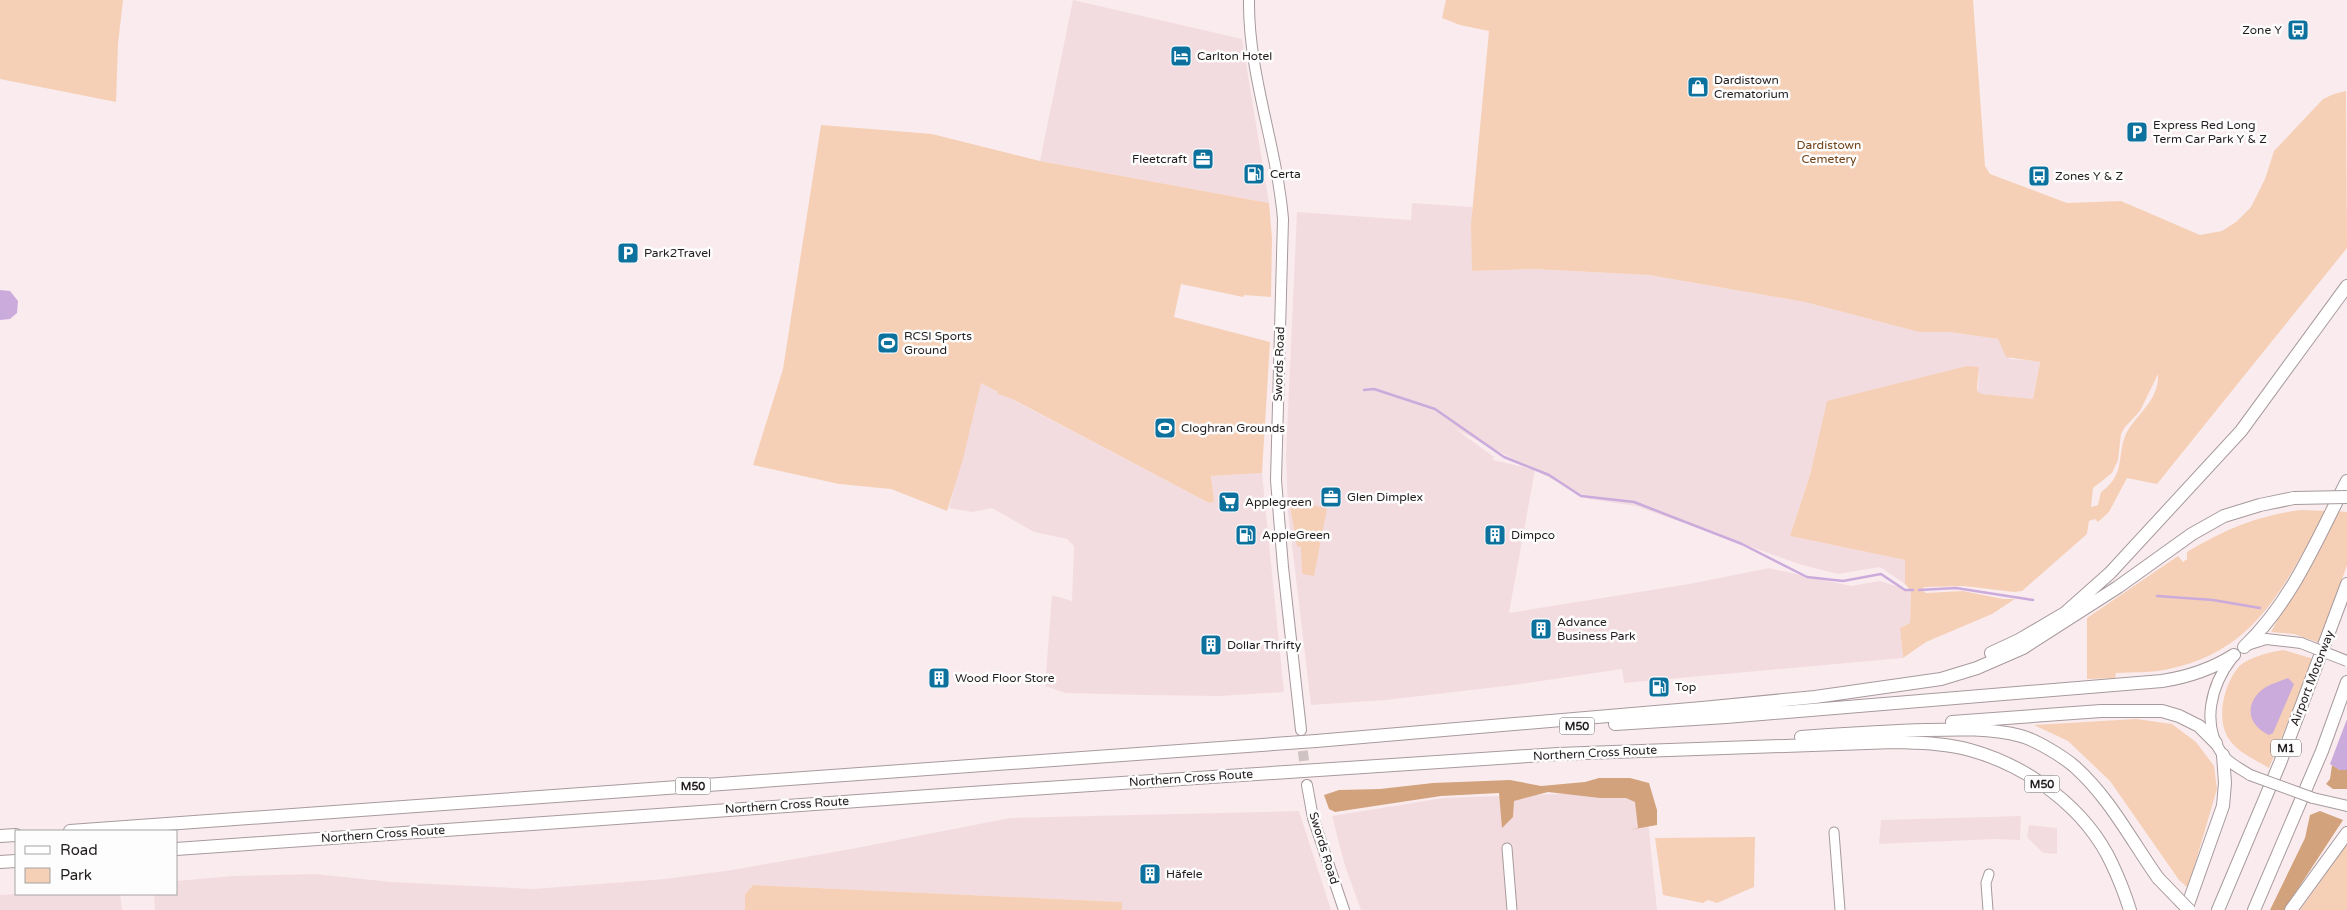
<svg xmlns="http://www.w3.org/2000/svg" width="2347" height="910" viewBox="0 0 2347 910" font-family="'Varela Round',sans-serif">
	<rect width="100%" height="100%" fill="#faecee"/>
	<path fill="#f3dce0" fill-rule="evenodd" d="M 1073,0 L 1242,39 L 1269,203 L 1040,161 Z
		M 1412,203 L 1472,207 L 1472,271 L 1533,269 L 1649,275 L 1805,302 L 1919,332 L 1950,332 L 1998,339 L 2010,359 L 2040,361 L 2033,399 L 1982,394 L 1978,392 L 1979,367 L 1827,402 L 1810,475 L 1790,536 L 1905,560 L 1905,584 L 1880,567 L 1838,574 L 1802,565 L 1636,506 L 1589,499 L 1535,470 L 1509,613 L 1689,584 L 1769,568 L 1851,586 L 1880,581 L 1911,591 L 1910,623 L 1900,628 L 1903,658 L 1624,683 L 1622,669 L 1514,685 L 1386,700 L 1311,705 L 1288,512 L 1286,454 L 1297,212 L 1411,220 ZM 1457,430 L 1458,430 L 1532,469 L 1493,460 L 1494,457 Z
		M 981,383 L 1209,503 L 1213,502 L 1211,476 L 1262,473 L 1284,692 L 1220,696 L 1142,695 L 1066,693 L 1045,686 L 1052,595 L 1072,601 L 1074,546 L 1067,539 L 1034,532 L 992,508 L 972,512 L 949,508 Z
		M 1645,791 L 1657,910 L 1361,910 L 1345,866 L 1332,816 L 1443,798 Z
		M 1299,811 L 1331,910 L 1122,910 L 1122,902 L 753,885 L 745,894 L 745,910 L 155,910 L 154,894 L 176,894 L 176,881 L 233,876 L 315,874 L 391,882 L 533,889 L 665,879 L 732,870 L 851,849 L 1010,818 Z
		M 2021,816 L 2020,840 L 1995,839 L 1879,844 L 1881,820 Z
		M 2029,825 L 2057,828 L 2057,854 L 2043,853 L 2027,837 Z
		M 16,894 L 120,894 L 122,910 L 0,910 L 0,895 Z"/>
	<path fill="#f5d0b6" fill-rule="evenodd" d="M 0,0 L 123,0 L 118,44 L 116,102 L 0,79 Z
		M 1446,0 L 1973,0 L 1985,166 L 1990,174 L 2067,203 L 2121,201 L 2200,235 L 2222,231 L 2236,222 L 2251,207 L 2265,179 L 2274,151 L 2323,99 L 2334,94 L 2346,91 L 2347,248 L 2157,484 L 2127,478 L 2109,512 L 2098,522 L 2095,519 L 2089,521 L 2087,534 L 2022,591 L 2014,592 L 1964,586 L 1925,587 L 1921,589 L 1926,593 L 1963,591 L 2003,599 L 2015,599 L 1992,614 L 1926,642 L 1903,658 L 1900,628 L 1910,623 L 1911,591 L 1905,584 L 1905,560 L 1790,536 L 1810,475 L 1827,401 L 1967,366 L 1979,367 L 1977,388 L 1978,392 L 1982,394 L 2033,399 L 2040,362 L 2006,357 L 1998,339 L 1950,332 L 1919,332 L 1805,302 L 1649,275 L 1533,269 L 1472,271 L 1471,224 L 1489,31 L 1460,25 L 1442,18 ZM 2158,374 C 2159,399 2140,411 2128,430 C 2115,453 2128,473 2101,492 L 2098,505 L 2091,507 L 2093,488 L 2112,473 L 2118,460 L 2121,434 L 2125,427 L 2140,411 Z
		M 821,125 L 932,134 L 1040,161 L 1269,203 L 1272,238 L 1271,297 L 1244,295 L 1243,297 L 1181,284 L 1174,317 L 1270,342 L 1262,473 L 1211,476 L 1214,502 L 1209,503 L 1012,399 L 998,394 L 998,392 L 981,383 L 963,459 L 947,511 L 891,489 L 839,484 L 753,465 L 783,369 Z
		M 1300,501 L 1327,509 L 1314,576 L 1302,574 L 1301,547 L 1297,546 L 1290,506 Z
		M 2301,510 L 2327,511 C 2284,583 2259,650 2169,669 C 2152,673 2133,672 2116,673 L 2115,678 L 2087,679 L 2087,618 L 2178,556 L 2183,562 L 2187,559 L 2187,552 C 2226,529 2256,516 2301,510 Z
		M 2337,511 L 2347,512 L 2347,565 L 2320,643 L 2294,634 L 2271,632 Z
		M 2283,650 L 2314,659 L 2269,768 C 2256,760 2241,754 2231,742 C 2215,723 2223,687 2237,669 C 2245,658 2270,652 2283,650 Z
		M 2136,719 L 2172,724 L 2196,742 L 2214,766 L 2217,789 L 2188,888 L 2179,880 L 2110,781 L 2068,741 L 2034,725 Z
		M 1755,837 L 1754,887 L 1717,903 L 1708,900 L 1703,903 L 1663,895 L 1655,838 Z
		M 2347,844 L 2347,910 L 2300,910 Z
		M 753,885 L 1122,902 L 1122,910 L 745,910 L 745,894 Z"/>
	<path fill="#d2a27c" d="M 2332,765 L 2340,770 L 2347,770 L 2347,789 L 2333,789 L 2326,784 L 2330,779 Z
		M 1599,778 L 1630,778 L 1649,783 L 1657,810 L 1657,825 L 1629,830 L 1638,828 L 1635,802 L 1626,798 L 1600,798 L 1548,792 L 1514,801 L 1513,817 L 1502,828 L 1499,793 L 1441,796 L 1335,812 L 1329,809 L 1324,795 L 1339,790 L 1380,789 L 1433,783 L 1510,780 L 1541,786 L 1585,782 Z
		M 2320,811 L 2343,820 L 2284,910 L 2270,910 L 2305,838 L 2310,815 Z"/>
	<path fill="#cbaadc" d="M 0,290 L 10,291 L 18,301 L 17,313 L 10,319 L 0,320 Z
		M 2288,678 L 2294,684 L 2273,733 L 2269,735 C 2246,725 2244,701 2266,687 C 2273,683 2281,681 2288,678 Z
		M 2347,719 L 2347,770 L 2340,770 L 2330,764 Z"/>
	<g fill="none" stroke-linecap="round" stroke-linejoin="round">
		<path stroke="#cbaadc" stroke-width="2.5" d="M 1364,390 L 1374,389 L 1435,409 L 1504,457 L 1549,475 L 1581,496 L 1634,502 L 1742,544 L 1807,577 L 1843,581 L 1881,574 L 1905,590 L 1913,590
			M 1919,590 L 1956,588 L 2033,600
			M 2157,596 L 2213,600 L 2260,608"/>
		<path stroke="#cfc3c4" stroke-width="10" stroke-dasharray="10 5" stroke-linecap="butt" d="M 1301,736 L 1307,785"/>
		<g stroke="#a79a9c" stroke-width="11">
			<path id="minor" d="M 1834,832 L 1840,910
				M 1507,848 L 1512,910
				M 1988,910 L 1986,883 L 1989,874"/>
		</g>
		<g stroke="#a79a9c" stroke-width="12">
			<path id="major" d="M 1249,0 C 1248,74 1277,146 1283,219 L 1276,480 L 1283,567 L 1301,730
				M 2247,645 L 2266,639 L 2301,643
				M 2232,658 C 2211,685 2201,724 2222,754 C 2228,763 2241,769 2250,775
				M 1307,785 L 1313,818 L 1344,910
				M 2313,798 L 2347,806"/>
		</g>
		<g stroke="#a79a9c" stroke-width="14">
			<path id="highway" d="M 2244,647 C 2292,602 2317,539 2347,481
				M 1991,653 L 2019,640 L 2065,613 L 2110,573 L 2241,431 L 2347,286
				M 1952,722 L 2101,711 L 2162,711 L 2179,716 L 2199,726 L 2216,743
				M 1615,724 L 1726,717 L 2162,681 C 2188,677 2212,669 2234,655
				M 1801,737 C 1843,734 1885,731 1927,730 C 1958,729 1991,728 2021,736 C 2036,740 2062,756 2074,766 C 2110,798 2131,840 2158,878
				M 70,831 L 1316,741 L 1702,708 L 1815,697 L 1941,679 L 1977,668 L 2023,648 L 2118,587 L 2192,534 L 2224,516 L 2260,505 L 2294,498
				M 0,836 L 16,835
				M 176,849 L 971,793 L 1558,754 L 1894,742 C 1919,743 1946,743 1970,750 C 2028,766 2086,808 2112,864 C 2119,879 2125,894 2130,910
				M 0,862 L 16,861
				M 2186,910 L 2223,806 L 2225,783 L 2223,755
				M 2218,910 L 2280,763 L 2347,584
				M 2254,910 L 2322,751 L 2347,682
				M 2291,910 L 2347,833"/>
		</g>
		<use href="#minor" stroke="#fff" stroke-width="9"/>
		<use href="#major" stroke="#fff" stroke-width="10"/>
		<use href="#highway" stroke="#fff" stroke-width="12"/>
		<g stroke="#a79a9c" stroke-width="12" stroke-linecap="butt">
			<path id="major-bridge" d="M 2301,643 L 2347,661
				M 2250,775 L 2313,798"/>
		</g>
		<g stroke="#a79a9c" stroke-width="14" stroke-linecap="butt">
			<path id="highway-bridge" d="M 2294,498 L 2347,497
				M 2158,878 L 2189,910"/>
		</g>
		<use href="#major-bridge" stroke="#fff" stroke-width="10"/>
		<use href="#highway-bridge" stroke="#fff" stroke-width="12"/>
	</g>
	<defs>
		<g id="bus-square" transform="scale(1.125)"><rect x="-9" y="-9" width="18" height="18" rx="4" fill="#0d719e" stroke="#fdfdfd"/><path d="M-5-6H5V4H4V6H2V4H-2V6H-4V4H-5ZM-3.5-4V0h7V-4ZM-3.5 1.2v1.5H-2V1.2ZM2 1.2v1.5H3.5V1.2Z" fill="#fff"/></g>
		<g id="hotel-square" transform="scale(1.125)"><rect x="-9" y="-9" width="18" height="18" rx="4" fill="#0d719e" stroke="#fdfdfd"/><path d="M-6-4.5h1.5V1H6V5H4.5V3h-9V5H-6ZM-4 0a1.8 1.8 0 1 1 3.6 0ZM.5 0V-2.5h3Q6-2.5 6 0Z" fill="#fff"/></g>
		<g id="shop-square" transform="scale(1.125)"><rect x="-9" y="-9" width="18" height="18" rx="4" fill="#0d719e" stroke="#fdfdfd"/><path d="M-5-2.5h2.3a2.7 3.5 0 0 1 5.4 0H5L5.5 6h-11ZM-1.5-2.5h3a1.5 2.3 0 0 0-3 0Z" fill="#fff"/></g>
		<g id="parking-square" transform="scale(1.125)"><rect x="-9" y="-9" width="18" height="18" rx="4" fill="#0d719e" stroke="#fdfdfd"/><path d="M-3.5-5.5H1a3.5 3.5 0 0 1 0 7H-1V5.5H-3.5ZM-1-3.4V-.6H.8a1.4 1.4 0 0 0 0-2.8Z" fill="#fff"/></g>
		<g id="office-square" transform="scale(1.125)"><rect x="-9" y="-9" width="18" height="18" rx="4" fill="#0d719e" stroke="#fdfdfd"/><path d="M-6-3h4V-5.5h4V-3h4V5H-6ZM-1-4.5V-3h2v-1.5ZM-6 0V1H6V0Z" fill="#fff"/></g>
		<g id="fuel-square" transform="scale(1.125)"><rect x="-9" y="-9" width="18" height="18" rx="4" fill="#0d719e" stroke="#fdfdfd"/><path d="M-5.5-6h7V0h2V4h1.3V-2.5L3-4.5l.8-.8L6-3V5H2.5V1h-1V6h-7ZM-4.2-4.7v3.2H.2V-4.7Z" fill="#fff"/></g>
		<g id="stadium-square" transform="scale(1.125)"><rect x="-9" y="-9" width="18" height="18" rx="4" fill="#0d719e" stroke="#fdfdfd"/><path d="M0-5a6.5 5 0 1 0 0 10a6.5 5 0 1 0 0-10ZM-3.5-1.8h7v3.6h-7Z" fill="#fff"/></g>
		<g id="supermarket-square" transform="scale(1.125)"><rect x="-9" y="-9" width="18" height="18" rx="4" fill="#0d719e" stroke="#fdfdfd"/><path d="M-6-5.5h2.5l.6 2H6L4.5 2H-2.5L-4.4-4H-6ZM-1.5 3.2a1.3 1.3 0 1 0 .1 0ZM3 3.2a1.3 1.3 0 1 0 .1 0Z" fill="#fff"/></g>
		<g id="building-square" transform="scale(1.125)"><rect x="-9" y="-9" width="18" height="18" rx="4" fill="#0d719e" stroke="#fdfdfd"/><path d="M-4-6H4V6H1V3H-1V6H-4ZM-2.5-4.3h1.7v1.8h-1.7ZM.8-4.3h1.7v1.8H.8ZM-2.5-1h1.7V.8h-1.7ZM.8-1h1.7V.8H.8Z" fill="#fff"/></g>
	</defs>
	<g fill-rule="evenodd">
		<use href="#bus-square" x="2298" y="30"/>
		<use href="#hotel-square" x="1181" y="56"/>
		<use href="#shop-square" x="1698" y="87"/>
		<use href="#parking-square" x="2137" y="132"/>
		<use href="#office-square" x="1203" y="159"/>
		<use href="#fuel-square" x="1254" y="174"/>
		<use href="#bus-square" x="2039" y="176"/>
		<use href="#parking-square" x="628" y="253"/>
		<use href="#stadium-square" x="888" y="343"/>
		<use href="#stadium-square" x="1165" y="428"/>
		<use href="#office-square" x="1331" y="497"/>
		<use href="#supermarket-square" x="1229" y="502"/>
		<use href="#fuel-square" x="1246" y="535"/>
		<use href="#building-square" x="1495" y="535"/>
		<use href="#building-square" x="1541" y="629"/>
		<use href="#building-square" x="1211" y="645"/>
		<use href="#building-square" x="939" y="678"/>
		<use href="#fuel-square" x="1659" y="687"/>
		<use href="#building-square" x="1150" y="874"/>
	</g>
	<g text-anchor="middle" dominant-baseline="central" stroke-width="5" stroke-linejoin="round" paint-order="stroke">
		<g fill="#fdfdfd" stroke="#646060" stroke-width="1">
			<rect x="1559.5" y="717.5" width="35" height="17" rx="4"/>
			<rect x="2271" y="739.5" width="30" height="17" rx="4"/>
			<rect x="2024.5" y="775.5" width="35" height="17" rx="4"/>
			<rect x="675.5" y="777.5" width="35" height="17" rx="4"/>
		</g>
		<g font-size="11" font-weight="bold" fill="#221d1d">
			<text x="1577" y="726">M50</text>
			<text x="2286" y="748">M1</text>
			<text x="2042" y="784">M50</text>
			<text x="693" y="786">M50</text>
		</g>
		<g font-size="12" fill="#221d1d" stroke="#fdfdfd" text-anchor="start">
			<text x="2282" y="30" text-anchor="end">Zone Y</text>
			<text x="1197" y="56">Carlton Hotel</text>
			<text x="1714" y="80">Dardistown<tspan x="1714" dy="14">Crematorium</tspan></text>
			<text x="2153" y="125">Express Red Long<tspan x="2153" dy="14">Term Car Park Y &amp; Z</tspan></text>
			<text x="1187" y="159" text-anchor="end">Fleetcraft</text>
			<text x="1270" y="174">Certa</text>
			<text x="2055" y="176">Zones Y &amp; Z</text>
			<text x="644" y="253">Park2Travel</text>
			<text x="904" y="336">RCSI Sports<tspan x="904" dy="14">Ground</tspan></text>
			<text x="1181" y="428">Cloghran Grounds</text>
			<text x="1347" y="497">Glen Dimplex</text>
			<text x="1245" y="502">Applegreen</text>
			<text x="1262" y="535">AppleGreen</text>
			<text x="1511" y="535">Dimpco</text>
			<text x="1557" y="622">Advance<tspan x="1557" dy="14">Business Park</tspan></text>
			<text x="1227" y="645">Dollar Thrifty</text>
			<text x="955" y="678">Wood Floor Store</text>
			<text x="1675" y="687">Top</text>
			<text x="1166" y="874">Häfele</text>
		</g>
		<g font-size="12" fill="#724319" stroke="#fdfdfd">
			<text x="1829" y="145">Dardistown<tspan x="1829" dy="14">Cemetery</tspan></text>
		</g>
		<g font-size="12" fill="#221d1d" stroke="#fdfdfd">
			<text transform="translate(1279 364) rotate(-88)">Swords Road</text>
			<text transform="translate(2312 678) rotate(-69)">Airport Motorway</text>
			<text transform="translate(1595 753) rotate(-3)">Northern Cross Route</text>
			<text transform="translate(1191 778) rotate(-4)">Northern Cross Route</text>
			<text transform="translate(787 805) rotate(-4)">Northern Cross Route</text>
			<text transform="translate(383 834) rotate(-4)">Northern Cross Route</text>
			<text transform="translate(1324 848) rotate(73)">Swords Road</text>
		</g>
	</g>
	<rect x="15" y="830" width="162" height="65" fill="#fdfdfd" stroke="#a5a3a3"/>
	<rect x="25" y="846" width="25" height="8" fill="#ffffff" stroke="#a5a3a3"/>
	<text x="60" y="855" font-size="15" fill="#221d1d">Road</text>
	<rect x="25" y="868" width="25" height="15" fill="#f5d0b6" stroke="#a5a3a3"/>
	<text x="60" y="880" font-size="15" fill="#221d1d">Park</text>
</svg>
